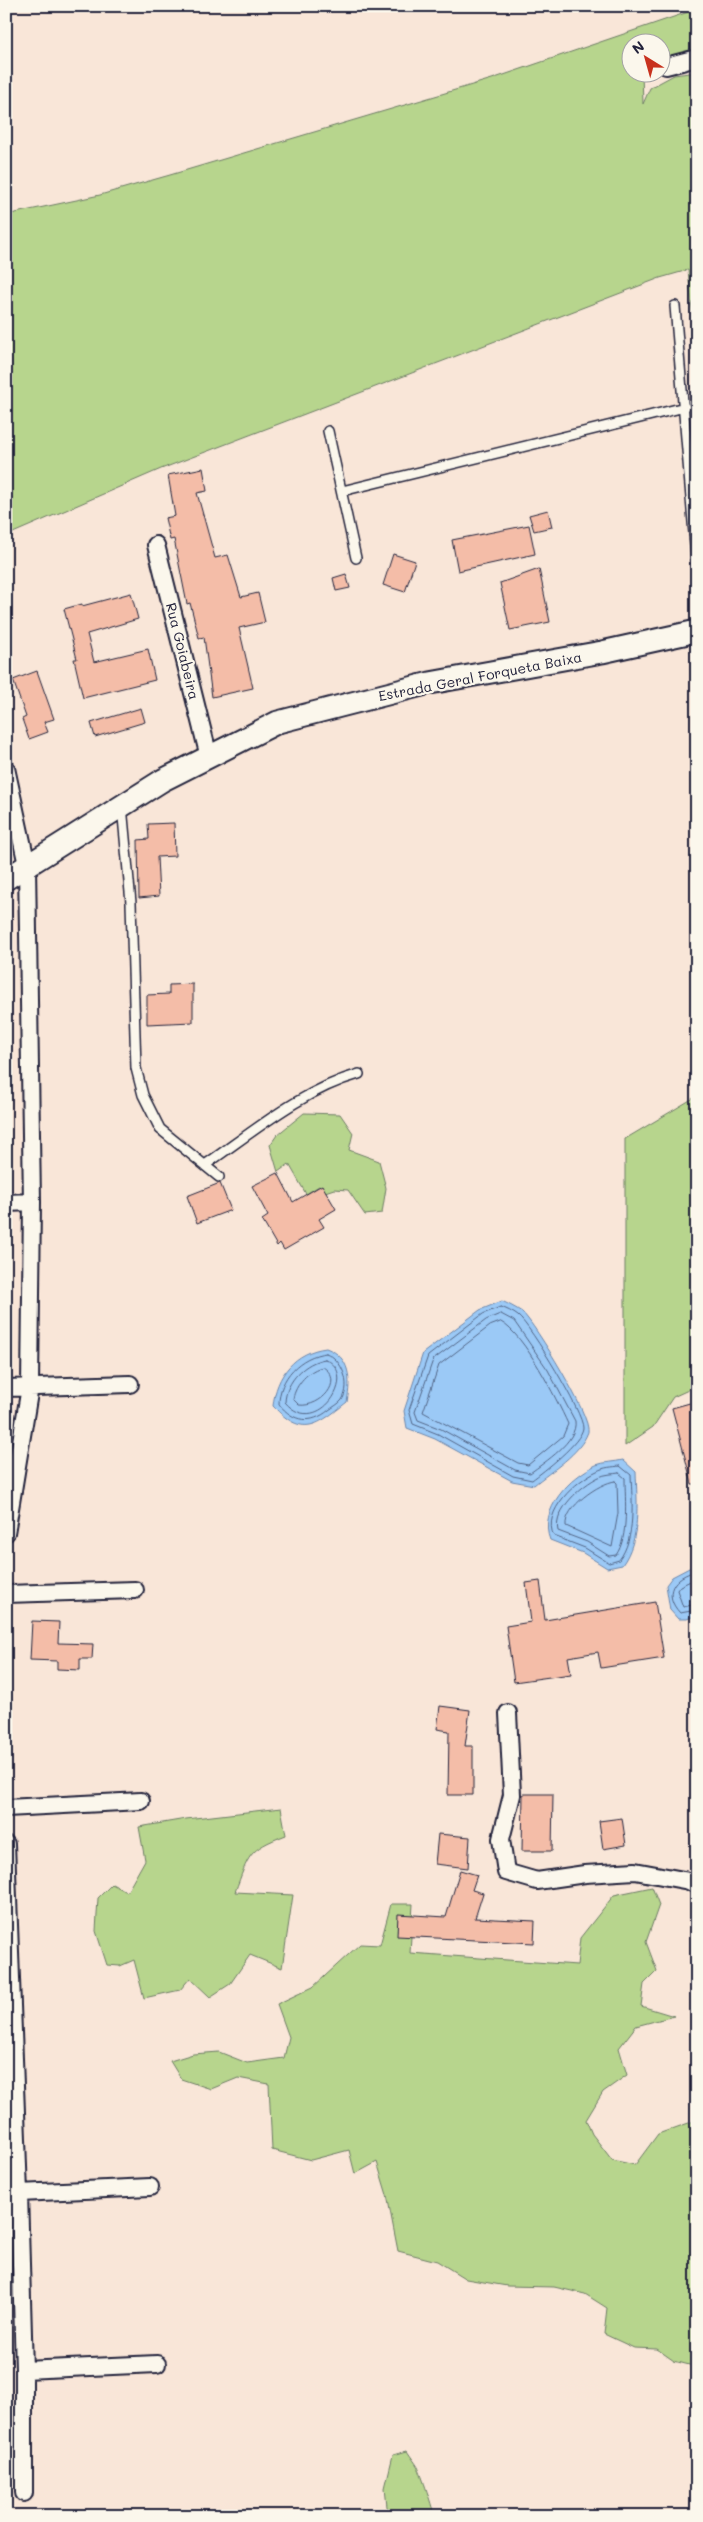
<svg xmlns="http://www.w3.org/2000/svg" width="703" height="2522" viewBox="0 0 703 2522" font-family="Mali,sans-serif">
	<rect width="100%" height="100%" fill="#f9e6d8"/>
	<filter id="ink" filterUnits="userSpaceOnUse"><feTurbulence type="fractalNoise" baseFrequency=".02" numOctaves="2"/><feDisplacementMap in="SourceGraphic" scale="10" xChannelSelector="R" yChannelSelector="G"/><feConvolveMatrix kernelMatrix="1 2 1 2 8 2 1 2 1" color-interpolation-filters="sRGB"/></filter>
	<g filter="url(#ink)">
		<path fill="#b7d58d" stroke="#6c7c64" d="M 697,9 L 697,51 L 680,53 L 661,61 L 660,42 L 630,42 L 630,72 L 642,73 L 643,104 L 650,88 L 674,75 L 697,72 L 697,356 L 688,270 L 660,278 L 161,469 L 6,536 L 6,215 L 100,195 L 170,175 L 492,79 Z
			M 697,1096 L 697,1386 L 673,1397 L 653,1427 L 625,1446 L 625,1139 Z
			M 304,1113 L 340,1114 L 353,1133 L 349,1150 L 379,1161 L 386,1188 L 382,1213 L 365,1215 L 348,1190 L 334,1189 L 325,1192 L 319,1186 L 306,1194 L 289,1164 L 278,1172 L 270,1145 L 277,1135 Z
			M 281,1808 L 286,1835 C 247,1850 249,1855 235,1892 L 293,1895 L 282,1968 L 250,1955 L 230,1984 L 210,1997 L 190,1978 L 180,1990 L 144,1998 L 134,1960 L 120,1966 L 107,1965 L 96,1931 L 98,1898 L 112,1884 L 127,1892 L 145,1860 L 139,1827 L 186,1819 Z
			M 652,1887 L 659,1905 L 646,1942 L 657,1971 L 644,1984 L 641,2006 L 674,2016 L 636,2026 L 619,2048 L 627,2075 L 603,2092 L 586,2120 L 592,2134 L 612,2160 L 635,2165 L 658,2134 L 697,2120 L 697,2367 L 674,2361 L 657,2349 L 634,2348 L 604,2334 L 607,2308 L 585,2294 L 554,2287 L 507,2286 L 466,2279 L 437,2261 L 398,2251 L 387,2195 L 377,2162 L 355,2174 L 349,2150 L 311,2160 L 272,2150 L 269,2084 L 238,2078 L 211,2089 L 181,2079 L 170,2061 L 193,2054 L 219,2052 L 247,2063 L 284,2058 L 289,2037 L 277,2004 L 313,1987 L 360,1944 L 380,1945 L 391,1904 L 413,1904 L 410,1953 L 577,1965 L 580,1938 L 614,1895 Z
			M 407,2451 C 411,2457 415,2462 418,2467 C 421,2473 434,2511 434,2516 L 388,2516 L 385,2488 L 393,2455 Z"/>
		<path fill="#9bc9f6" stroke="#6b86ab" d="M 502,1301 C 508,1304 516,1308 522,1312 C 535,1324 592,1417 588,1432 C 580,1454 551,1471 534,1485 L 512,1481 L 435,1439 L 407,1428 L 404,1411 L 423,1353 L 480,1310 Z
			M 326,1348 C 351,1357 351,1380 347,1402 C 317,1426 303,1438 273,1406 C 276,1375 295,1352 326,1348 Z
			M 623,1460 L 636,1472 C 637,1503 641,1539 622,1565 L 607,1568 L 583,1553 L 550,1540 C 538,1510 570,1477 596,1465 C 604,1462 615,1462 623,1460 Z
			M 693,1566 L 697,1567 L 697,1615 L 687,1619 L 678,1619 L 670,1610 L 666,1585 L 672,1577 Z"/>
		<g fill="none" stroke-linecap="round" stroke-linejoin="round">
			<path stroke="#526586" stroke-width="1" d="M 501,1307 C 506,1309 513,1312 518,1316 C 531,1326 584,1414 583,1428 C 581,1443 544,1471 532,1480 L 513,1476 L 438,1434 L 413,1424 L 409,1410 L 428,1356 L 483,1314 Z
				M 501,1314 L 514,1321 L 548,1370 L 575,1421 C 578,1441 545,1462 530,1473 L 515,1470 L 441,1429 L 418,1420 L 415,1412 L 433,1360 L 486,1320 Z
				M 501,1322 C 525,1335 556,1398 568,1424 L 563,1436 L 528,1465 L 518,1463 L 423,1412 L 439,1365 L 490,1326 Z
				M 326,1353 C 342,1359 352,1384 342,1400 C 339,1404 333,1407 329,1410 C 311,1425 293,1422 279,1404 C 279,1378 300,1356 326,1353 Z
				M 325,1359 C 362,1374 317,1440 285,1402 C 286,1381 305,1362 325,1359 Z
				M 323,1367 C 346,1381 320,1408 299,1405 L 293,1399 C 295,1385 309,1369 323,1367 Z
				M 620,1466 L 631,1475 C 632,1501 636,1538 619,1560 L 609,1563 L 585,1548 L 554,1536 C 541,1512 577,1480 597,1471 C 604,1467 613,1467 620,1466 Z
				M 619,1473 L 625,1478 C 625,1499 629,1537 616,1555 L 609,1556 L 587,1542 L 558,1531 C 553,1510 582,1485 599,1477 C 605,1474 613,1474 619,1473 Z
				M 615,1481 L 617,1483 L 618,1513 L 612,1547 L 566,1526 C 564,1507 599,1483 615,1481 Z
				M 697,1571 C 673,1576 662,1594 680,1613 L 697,1610
				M 697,1578 L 680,1586 L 677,1590 L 683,1607 L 697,1604"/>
		</g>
		<path fill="#f4bda8" stroke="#22223b" d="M 203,468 L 207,491 L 197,493 L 215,558 L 228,555 L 241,597 L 258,593 L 265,622 L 239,628 L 253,688 L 212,697 L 204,637 L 199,638 L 190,603 L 187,604 L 174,539 L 170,540 L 165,518 L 175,516 L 168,475 Z
			M 548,510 L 552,527 L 534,531 L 529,515 Z
			M 529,525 L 535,554 L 458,571 L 452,540 Z
			M 393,554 L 415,561 L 405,592 L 383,585 Z
			M 539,569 L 550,622 L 510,630 L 500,583 Z
			M 346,574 L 350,588 L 336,591 L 333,578 Z
			M 131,593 L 138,619 L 87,634 L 94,662 L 148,649 L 155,680 L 83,698 L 74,659 L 77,659 L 64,609 L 82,604 L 82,606 Z
			M 37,671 L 54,719 L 44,722 L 48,732 L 29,739 L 22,719 L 26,717 L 13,680 Z
			M 141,708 L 145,722 L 95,737 L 91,723 Z
			M 174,823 L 175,856 L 157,857 L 159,896 L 139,898 L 138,840 L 149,839 L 148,824 Z
			M 193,984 L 193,1022 L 147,1024 L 147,995 L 169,994 L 169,985 Z
			M 278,1173 L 293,1202 L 322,1185 L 336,1209 L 319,1219 L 324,1227 L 284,1250 L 280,1243 L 277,1246 L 262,1220 L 268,1216 L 252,1186 Z
			M 220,1183 L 231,1210 L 197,1223 L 187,1196 Z
			M 697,1401 L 697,1484 L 692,1484 L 672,1408 Z
			M 540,1581 L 545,1620 L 655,1602 L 664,1658 L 601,1668 L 598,1652 L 568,1657 L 571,1674 L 514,1682 L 506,1626 L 531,1622 L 526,1583 Z
			M 32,1621 L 59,1622 L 58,1643 L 93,1644 L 92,1659 L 80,1659 L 80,1670 L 57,1669 L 57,1661 L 30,1660 Z
			M 440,1706 L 470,1710 L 465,1746 L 473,1746 L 473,1795 L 448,1795 L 449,1731 L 437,1729 Z
			M 523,1794 L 553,1794 L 552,1851 L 522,1851 Z
			M 622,1818 L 626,1845 L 603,1849 L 599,1821 Z
			M 438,1834 L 470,1837 L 468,1868 L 435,1864 Z
			M 460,1870 L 477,1875 L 472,1890 L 483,1893 L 475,1918 L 535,1921 L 534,1943 L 397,1936 L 398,1914 L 446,1917 Z"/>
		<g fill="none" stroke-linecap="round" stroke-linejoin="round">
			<g stroke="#22223b" stroke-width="12">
				<path id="service" d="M 675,306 L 697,570
					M 328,431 L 356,558
					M 342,491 L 685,407
					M 122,806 L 131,903 L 136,1068 L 143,1095 L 160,1129 L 219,1177
					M 205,1165 C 253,1132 302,1090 359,1074"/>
			</g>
			<g stroke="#22223b" stroke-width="20">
				<path id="minor" d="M 666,66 L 697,58
					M 156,545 L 209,757
					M 6,768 L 27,865 L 32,1202 L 30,1387 L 6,1533
					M 6,1203 L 32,1202
					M 6,1388 L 130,1384
					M 6,1594 L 135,1590
					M 508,1713 L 512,1795 L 501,1839 L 506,1872 L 537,1881 L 585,1874 L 635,1871 L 689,1881 L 697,1885
					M 6,1808 L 141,1801
					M 6,1844 L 19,2193 L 24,2370 L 24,2493
					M 19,2193 L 150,2187
					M 24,2370 L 157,2364"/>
			</g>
			<g stroke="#22223b" stroke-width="25">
				<path id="tertiary" d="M 6,879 L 163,780 L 278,722 L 430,683 L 602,652 L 697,631"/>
			</g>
			<use href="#service" stroke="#fbf7ec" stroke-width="9"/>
			<use href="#minor" stroke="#fbf7ec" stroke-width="16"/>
			<use href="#tertiary" stroke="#fbf7ec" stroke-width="21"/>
		</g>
	</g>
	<g text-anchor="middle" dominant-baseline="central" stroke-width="4.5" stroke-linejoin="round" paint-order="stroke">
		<g font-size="14" fill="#22223b" stroke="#fbf7ec">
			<text transform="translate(183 651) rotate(76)">Rua Goiabeira</text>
			<text transform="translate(480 676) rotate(-11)">Estrada Geral Forqueta Baixa</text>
		</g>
	</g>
	<rect width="703" height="2522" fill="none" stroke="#fbf7ec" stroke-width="25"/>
	<rect x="12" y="12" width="678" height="2497" fill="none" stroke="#22223b" stroke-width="2" filter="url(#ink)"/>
	<g transform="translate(646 58) rotate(323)"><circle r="24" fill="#fbf7ec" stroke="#a4a2a5"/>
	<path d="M0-4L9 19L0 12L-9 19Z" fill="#c8321e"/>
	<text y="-8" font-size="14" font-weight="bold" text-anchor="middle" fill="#22223b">N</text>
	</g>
</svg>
